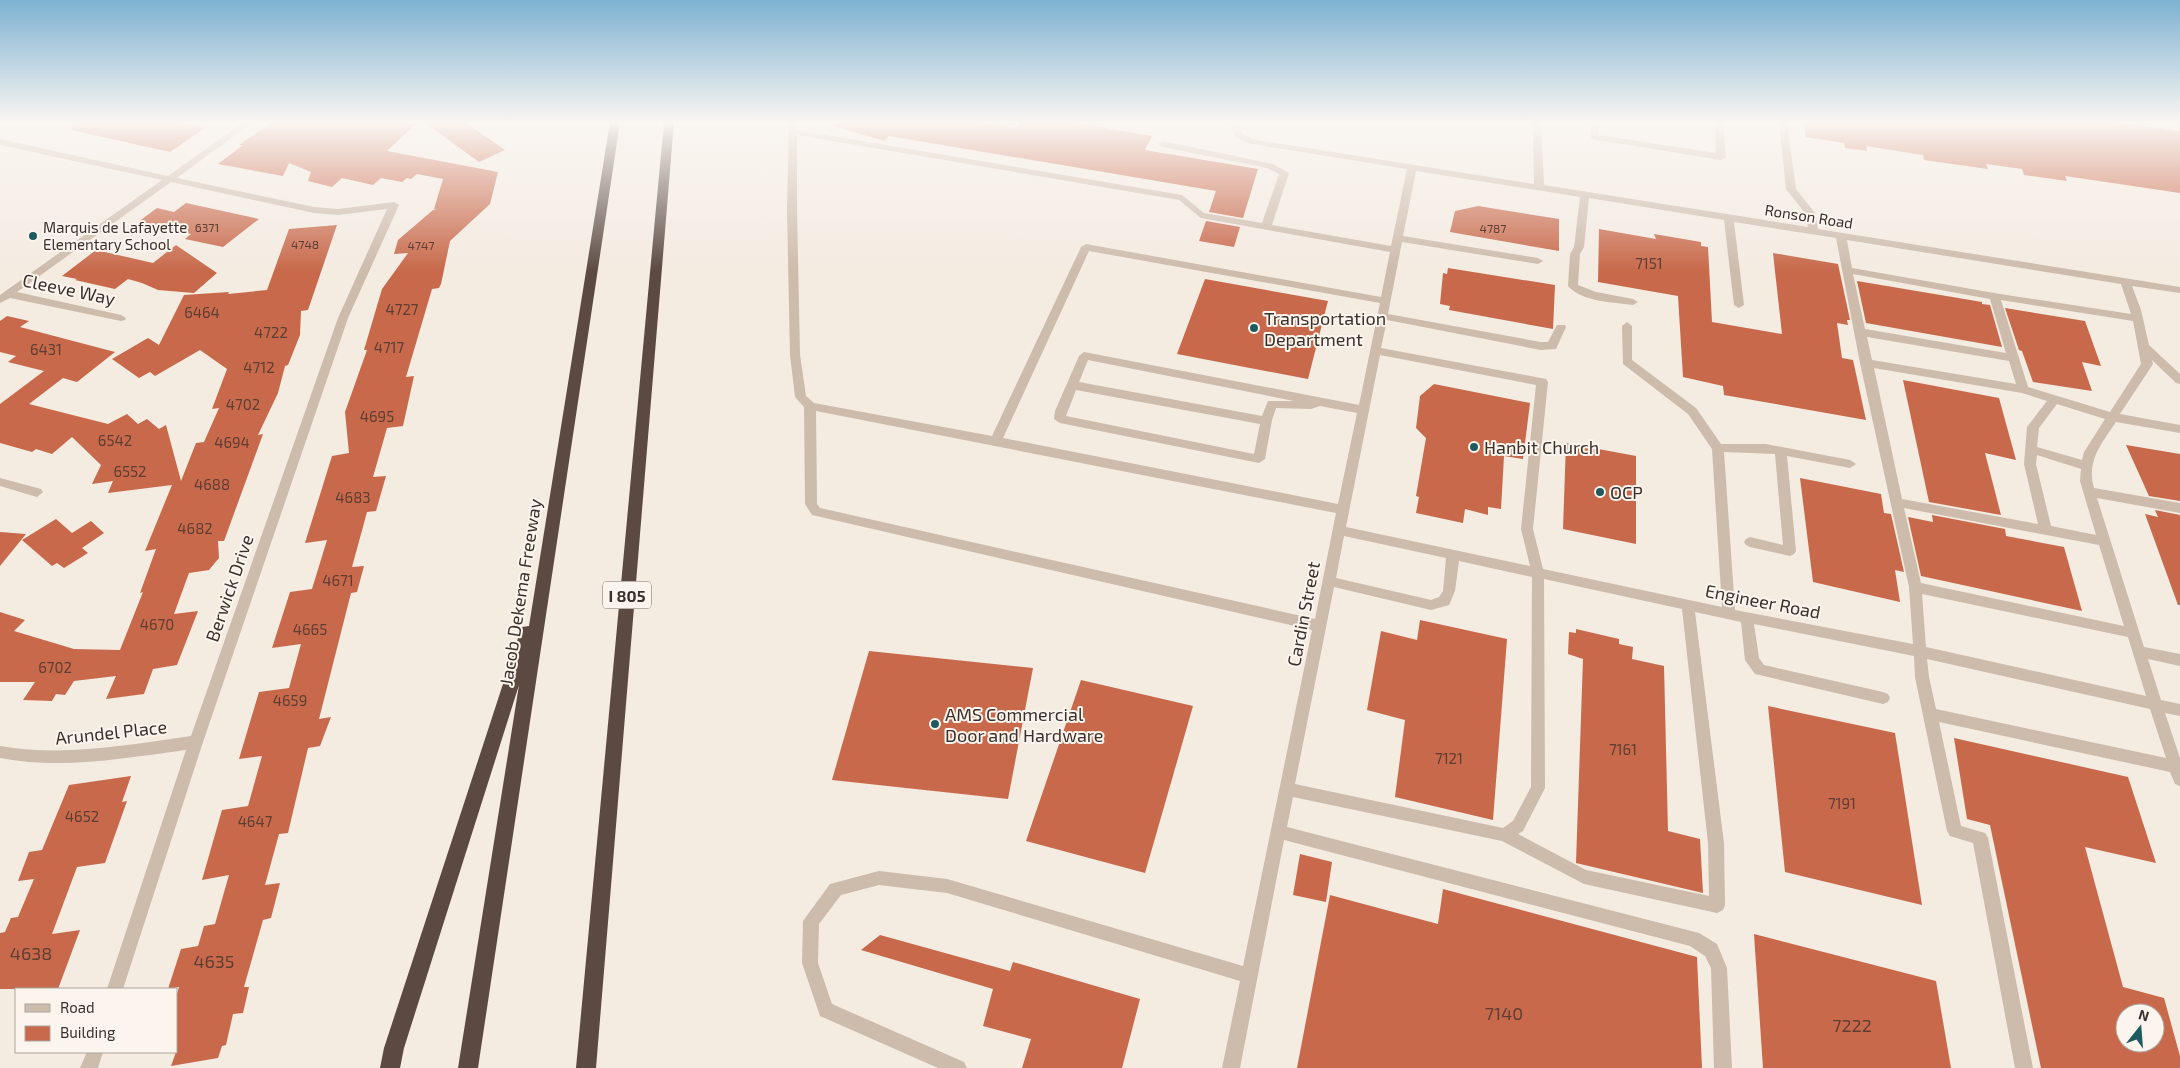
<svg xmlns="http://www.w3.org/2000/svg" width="2180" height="1068" viewBox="0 0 2180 1068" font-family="'Exo 2',sans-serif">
	<rect width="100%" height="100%" fill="#f4ebe1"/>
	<path fill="#c8694b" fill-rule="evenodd" d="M 73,122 L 175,122 L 205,128 L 170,152 L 72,130 Z
		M 272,122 L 418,122 L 387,151 L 498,172 L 490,204 L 450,241 L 441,284 L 439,288 L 432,289 L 406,377 L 414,376 L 403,426 L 387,428 L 373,477 L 386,476 L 376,511 L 367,512 L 352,567 L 364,566 L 357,592 L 351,593 L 319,719 L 331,717 L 320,746 L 308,748 L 288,833 L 279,834 L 265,885 L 280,883 L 271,918 L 263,920 L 244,987 L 249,987 L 243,1013 L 233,1014 L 226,1045 L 222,1046 L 218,1058 L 171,1066 L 176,1052 L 176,997 L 179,987 L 168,989 L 181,949 L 198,946 L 204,926 L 215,924 L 229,875 L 202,880 L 222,810 L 248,806 L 262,756 L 239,759 L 259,692 L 289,688 L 301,644 L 272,648 L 290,592 L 312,589 L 327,540 L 305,543 L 332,456 L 349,453 L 345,412 L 367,350 L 364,350 L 382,289 L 408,253 L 394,254 L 398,240 L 433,210 L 437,209 L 434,209 L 443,179 L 417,174 L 411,179 L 407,178 L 402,182 L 381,178 L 373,185 L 342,178 L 332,187 L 308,181 L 311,172 L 289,163 L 283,176 L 218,164 L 243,145 L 239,145 Z
		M 424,122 L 465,122 L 505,150 L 479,162 Z
		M 835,122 L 974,122 L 1016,128 L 1020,122 L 1070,122 L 1152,136 L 1145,150 L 1258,169 L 1243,218 L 1209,212 L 1216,191 L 889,136 L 884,141 L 834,126 Z
		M 1804,122 L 2110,122 L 2180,131 L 2180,193 L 2065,176 L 2067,181 L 2024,175 L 2022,169 L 1986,164 L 1988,169 L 1924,160 L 1923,155 L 1866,146 L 1867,151 L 1845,148 L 1844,143 L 1806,137 Z
		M 186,203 L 259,219 L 223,247 L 185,239 L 191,234 L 138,222 L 157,208 L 174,212 Z
		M 1478,206 L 1559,219 L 1559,251 L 1450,232 L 1455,211 Z
		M 1206,221 L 1240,227 L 1234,247 L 1199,241 Z
		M 337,225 L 308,310 L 301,311 L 300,335 L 288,365 L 285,366 L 278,393 L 258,435 L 263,434 L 224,541 L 218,541 L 219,558 L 209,570 L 189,573 L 174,614 L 198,611 L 177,665 L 153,669 L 144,694 L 106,699 L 116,676 L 74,681 L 65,695 L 56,694 L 52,701 L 23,700 L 35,682 L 0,682 L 0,612 L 25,620 L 14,631 L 74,649 L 120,650 L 143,592 L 140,593 L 156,549 L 145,551 L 172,485 L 108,493 L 113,481 L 92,484 L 101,465 L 72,437 L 52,454 L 36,449 L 32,452 L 0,443 L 0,404 L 44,371 L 8,362 L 16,356 L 0,352 L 0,321 L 7,316 L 29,321 L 20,327 L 115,352 L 77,382 L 63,378 L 29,404 L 108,424 L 127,414 L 138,424 L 147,419 L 159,429 L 166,425 L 181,481 L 196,443 L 204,442 L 219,408 L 212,409 L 227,369 L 200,350 L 155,376 L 150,372 L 139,378 L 112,359 L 148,338 L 159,345 L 184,295 L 229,292 L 228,294 L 267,290 L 289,229 Z
		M 1599,229 L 1656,239 L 1654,234 L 1701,242 L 1701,246 L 1708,247 L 1712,322 L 1782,334 L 1773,253 L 1838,264 L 1850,320 L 1847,320 L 1848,325 L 1837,323 L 1842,358 L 1853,360 L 1866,420 L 1724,395 L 1723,386 L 1683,377 L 1678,296 L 1598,282 Z
		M 176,245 L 217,273 L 194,293 L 158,290 L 142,283 L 128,279 L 115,289 L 75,280 L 77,279 L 62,276 L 96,250 L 153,263 Z
		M 1448,268 L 1555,285 L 1553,329 L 1449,310 L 1450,306 L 1440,304 L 1443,273 L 1447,274 Z
		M 1205,279 L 1328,301 L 1308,379 L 1177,354 Z
		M 1857,281 L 1982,302 L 1982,304 L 1990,305 L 2002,347 L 1866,323 Z
		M 2005,308 L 2085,321 L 2101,366 L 2082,362 L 2092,391 L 2033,382 L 2022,351 L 2019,350 Z
		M 1903,380 L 1999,398 L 2016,460 L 1985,453 L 2001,515 L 1929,502 Z
		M 1434,384 L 1530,403 L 1523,459 L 1504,456 L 1501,509 L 1488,507 L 1488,515 L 1465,509 L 1463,523 L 1416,513 L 1419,497 L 1416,496 L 1426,438 L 1416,428 L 1420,396 Z
		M 1566,443 L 1636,456 L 1636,544 L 1563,529 Z
		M 2126,445 L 2180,454 L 2180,501 L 2149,496 Z
		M 1800,478 L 1881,494 L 1884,513 L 1891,514 L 1904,572 L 1895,570 L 1900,602 L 1813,582 Z
		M 2155,510 L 2180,515 L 2180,605 L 2178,605 L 2145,514 L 2158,517 Z
		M 1932,515 L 2005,529 L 2006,536 L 2064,547 L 2082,611 L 1921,576 L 1908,517 L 1933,522 Z
		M 56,519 L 72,533 L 91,521 L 104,533 L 82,548 L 88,553 L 64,568 L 57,563 L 52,566 L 22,540 Z
		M 0,532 L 26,534 L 0,566 Z
		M 1420,620 L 1507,639 L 1493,820 L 1395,797 L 1405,720 L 1367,710 L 1381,631 L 1417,640 Z
		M 1576,629 L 1619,639 L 1619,644 L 1633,647 L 1632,659 L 1664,666 L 1668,831 L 1700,839 L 1703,893 L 1576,863 L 1583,659 L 1568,654 L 1569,632 L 1576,633 Z
		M 869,651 L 1033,668 L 1008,799 L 832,780 Z
		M 1081,680 L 1193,706 L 1145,873 L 1026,841 Z
		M 1768,706 L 1895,733 L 1922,905 L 1785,872 Z
		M 1954,738 L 2128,777 L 2156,863 L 2085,847 L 2123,987 L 2164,998 L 2180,1056 L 2180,1068 L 2041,1068 L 1990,825 L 1967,819 ZM 2125,1013 L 2155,1013 L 2155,1043 L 2125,1043 Z
		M 131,776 L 122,802 L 127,801 L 105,863 L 77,867 L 52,934 L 80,930 L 58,989 L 0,989 L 0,933 L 5,932 L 11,918 L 18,917 L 34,879 L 18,881 L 29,852 L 42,850 L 69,785 Z
		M 1300,854 L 1332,862 L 1326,902 L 1293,895 Z
		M 1443,889 L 1697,957 L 1702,1068 L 1297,1068 L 1330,895 L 1438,924 Z
		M 1754,934 L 1936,981 L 1951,1068 L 1763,1068 Z
		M 880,935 L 1010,971 L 1013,962 L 1140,999 L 1122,1068 L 1022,1068 L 1031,1039 L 983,1026 L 993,989 L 861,950 Z"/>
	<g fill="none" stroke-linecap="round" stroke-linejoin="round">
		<path fill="#cdbbac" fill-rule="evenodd" d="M 244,122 L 253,122 L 177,178 L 314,207 L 338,209 L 394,202 L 399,205 L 348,318 L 203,742 L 123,989 L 107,989 L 186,750 C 124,758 63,770 0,758 L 0,746 C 64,757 127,745 191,736 L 338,318 L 387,209 L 338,215 L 314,213 L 171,182 L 17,292 L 121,315 L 126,318 L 125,320 L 121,321 L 10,298 L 0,303 L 0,295 L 162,180 L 0,145 L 0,139 L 168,176 Z
			M 789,122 L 797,122 L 797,130 L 1182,195 L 1204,213 L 1262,223 L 1279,174 L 1267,168 L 1163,147 L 1158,144 L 1163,141 L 1273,164 L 1289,173 L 1272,225 L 1391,246 L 1407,169 L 1252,144 L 1236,138 L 1230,125 L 1231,122 L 1239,122 L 1238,125 L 1243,134 L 1257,140 L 1534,184 L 1533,122 L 1541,122 L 1544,185 L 1808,227 L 1805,213 L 1786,189 L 1779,122 L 1787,122 L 1796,189 L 1815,213 L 1818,229 L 2180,287 L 2180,293 L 2132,286 L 2141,310 L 2149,345 L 2180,374 L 2180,384 L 2176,383 L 2152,360 L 2153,364 L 2120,414 L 2180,425 L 2180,433 L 2116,422 C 2102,443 2086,461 2094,488 L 2180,503 L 2180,513 L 2097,498 L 2144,647 L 2180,654 L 2180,666 L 2148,659 L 2161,700 L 2180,704 L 2180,716 L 2165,713 L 2180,758 L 2180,786 L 2175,784 L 2170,772 L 1939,722 L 1961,826 L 1985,833 L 1988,838 L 2033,1068 L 2015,1068 L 1973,843 L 1950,836 L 1947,831 L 1915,677 L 1914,656 L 1754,624 L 1759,658 L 1764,665 L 1883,692 L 1888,694 L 1890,698 L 1888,702 L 1883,704 L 1755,674 L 1745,660 L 1741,622 L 1695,612 L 1724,843 L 1725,905 L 1723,910 L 1717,913 L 1584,884 L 1502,841 L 1293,797 L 1287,827 L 1699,933 L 1717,944 L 1727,968 L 1732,1068 L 1714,1068 L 1711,968 L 1705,956 L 1690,946 L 1284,840 L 1240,1068 L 1222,1068 L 1240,981 L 947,893 L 879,885 L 841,895 L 819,924 L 818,963 L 832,1004 L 964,1062 L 967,1068 L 938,1068 L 820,1016 L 802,963 L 803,921 L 830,884 L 879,871 L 947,879 L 1243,966 L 1312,630 L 812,515 L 805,504 L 804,407 L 795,397 L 790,355 L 787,210 ZM 797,135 L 1179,200 L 1201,218 L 1390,252 L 1381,297 L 1086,244 L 1081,247 L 992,436 L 814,403 L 806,396 L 800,355 L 797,210 ZM 1416,171 L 1580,197 L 1574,247 L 1570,254 L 1568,286 C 1582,302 1613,302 1633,305 L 1638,302 L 1633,299 L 1596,292 L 1578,285 L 1580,254 L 1584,247 L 1589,198 L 1724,220 L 1734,305 L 1739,308 L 1744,305 L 1734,222 L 1836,238 L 1860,363 L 1909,587 L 1913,644 L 1735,610 L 1724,452 L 1775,454 L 1783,545 L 1750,537 L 1746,539 L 1744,542 L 1746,545 L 1750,547 L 1790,556 L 1794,554 L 1796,551 L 1787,456 L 1850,468 L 1856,464 L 1850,460 L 1766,444 L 1721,444 L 1696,408 L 1632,360 L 1632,326 L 1627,322 L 1622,326 L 1623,364 L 1688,414 L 1712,449 L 1722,607 L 1543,569 L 1533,529 L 1548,382 L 1546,379 L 1381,348 L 1387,320 L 1541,350 L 1556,349 L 1566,327 L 1565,325 L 1557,325 L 1548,342 L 1541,342 L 1388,314 L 1402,242 L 1538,264 L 1543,261 L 1538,258 L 1403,236 ZM 1847,240 L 2121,284 L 2131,314 L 1994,293 L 1852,268 ZM 1089,251 L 1380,303 L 1359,405 L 1084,352 L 1079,356 L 1055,411 L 1054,419 L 1060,423 L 1259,463 L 1265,459 L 1272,420 L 1276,408 L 1311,409 L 1320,406 L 1357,413 L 1338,504 L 1003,438 ZM 1853,274 L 1990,299 L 2006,353 L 1865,329 ZM 2001,300 L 2133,321 L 2141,364 L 2110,412 L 2028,387 ZM 1867,337 L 2009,361 L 2016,384 L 1872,360 ZM 1380,355 L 1536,385 L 1521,529 L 1530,566 L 1346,527 ZM 1088,360 L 1294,401 L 1268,401 L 1262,416 L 1079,382 ZM 1874,368 L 2022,393 L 2047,401 L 2027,427 L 2024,464 L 2038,524 L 1902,499 ZM 1076,390 L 1260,424 L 1254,454 L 1066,416 ZM 2057,404 L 2105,419 L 2084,452 L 2082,460 L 2037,447 L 2039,428 ZM 816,411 L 1336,513 L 1315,619 L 820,508 L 817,504 ZM 2037,455 L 2081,469 L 2080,481 L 2096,535 L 2051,526 L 2036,464 ZM 1904,508 L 2099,545 L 2124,626 L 1921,583 ZM 1344,536 L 1446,558 L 1443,591 L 1439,597 L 1431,600 L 1336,578 ZM 1459,561 L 1532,577 L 1531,787 L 1513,821 L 1503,828 L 1295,784 L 1334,587 L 1431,610 L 1449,605 L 1455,591 ZM 1544,579 L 1682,609 L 1708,843 L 1709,896 L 1586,870 L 1518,834 L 1523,831 L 1545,788 ZM 1922,594 L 2128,637 L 2146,696 L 1926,647 ZM 1927,659 L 2150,709 L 2166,758 L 1936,709 L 1929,677 Z
			M 1590,122 L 1598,122 L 1599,135 L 1716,153 L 1715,122 L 1723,122 L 1726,157 L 1721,160 L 1591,139 Z
			M 0,478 L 41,489 L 43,492 L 37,497 L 0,486 Z
			M 87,1052 L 103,1052 L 98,1068 L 80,1068 Z"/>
		<path fill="#5c4a42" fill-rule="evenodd" d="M 610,122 L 620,122 L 478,1068 L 458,1068 L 519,685 L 404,1048 L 400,1068 L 380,1068 L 384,1048 L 520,632 L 522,627 L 529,626 Z
			M 664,122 L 674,122 L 596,1068 L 576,1068 Z"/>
	</g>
	<linearGradient id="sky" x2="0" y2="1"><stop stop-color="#7eb2d2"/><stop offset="0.45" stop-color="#faf6f2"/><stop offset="1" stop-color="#faf6f2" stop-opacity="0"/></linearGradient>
	<rect width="2180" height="271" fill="url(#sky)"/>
	<g fill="#1f5a5e" stroke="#fbf5ee" stroke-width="2">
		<circle cx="33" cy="236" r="5"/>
		<circle cx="1254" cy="328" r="5"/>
		<circle cx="1474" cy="447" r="5"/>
		<circle cx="1600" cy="492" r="5"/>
		<circle cx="935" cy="724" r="5"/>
	</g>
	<g text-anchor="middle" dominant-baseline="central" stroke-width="4" stroke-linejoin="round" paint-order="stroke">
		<g font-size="12" fill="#5e3e33">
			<text x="207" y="227">6371</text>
			<text x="1493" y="228">4787</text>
			<text x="305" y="244">4748</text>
			<text x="421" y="245">4747</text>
		</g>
		<g font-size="15" fill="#3b302b" stroke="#fbf5ee">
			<text transform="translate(1809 216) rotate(9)">Ronson Road</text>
		</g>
		<g font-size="15" fill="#3b302b" stroke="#fbf5ee" text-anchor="start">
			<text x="43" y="227">Marquis de Lafayette<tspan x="43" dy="17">Elementary School</tspan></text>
		</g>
		<g font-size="15" fill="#5e3e33">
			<text x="1649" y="263">7151</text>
			<text x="402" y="309">4727</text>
			<text x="202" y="312">6464</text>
			<text x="271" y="332">4722</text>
			<text x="389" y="347">4717</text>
			<text x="46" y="349">6431</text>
			<text x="259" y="367">4712</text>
			<text x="243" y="404">4702</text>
			<text x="377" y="416">4695</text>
			<text x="115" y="440">6542</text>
			<text x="232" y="442">4694</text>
			<text x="130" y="471">6552</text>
			<text x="212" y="484">4688</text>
			<text x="353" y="497">4683</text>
			<text x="195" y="528">4682</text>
			<text x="338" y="580">4671</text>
			<text x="157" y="624">4670</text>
			<text x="310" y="629">4665</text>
			<text x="55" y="667">6702</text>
			<text x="290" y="700">4659</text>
			<text x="1623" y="749">7161</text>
			<text x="1449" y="758">7121</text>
			<text x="1842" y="803">7191</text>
			<text x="82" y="816">4652</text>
			<text x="255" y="821">4647</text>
		</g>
		<rect fill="#fbf5ee" stroke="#756b66" stroke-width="1" x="603" y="581.5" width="48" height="27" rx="4"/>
		<g font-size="16" font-weight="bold" fill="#3b302b">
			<text x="627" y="595">I 805</text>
		</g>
		<g font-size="18" fill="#3b302b" stroke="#fbf5ee">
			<text transform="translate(69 289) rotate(12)">Cleeve Way</text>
			<text transform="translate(229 588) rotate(-71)">Berwick Drive</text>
			<text transform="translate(520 592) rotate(-81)">Jacob Dekema Freeway</text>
			<text transform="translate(1763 601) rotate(11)">Engineer Road</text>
			<text transform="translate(1303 614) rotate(-79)">Cardin Street</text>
			<text transform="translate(111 732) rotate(-6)">Arundel Place</text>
		</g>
		<g font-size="18" fill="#3b302b" stroke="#fbf5ee" text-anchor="start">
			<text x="1264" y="318">Transportation<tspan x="1264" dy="21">Department</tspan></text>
			<text x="1484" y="447">Hanbit Church</text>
			<text x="1610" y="492">OCP</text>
			<text x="945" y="714">AMS Commercial<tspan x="945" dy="21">Door and Hardware</tspan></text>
		</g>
		<g font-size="18" fill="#5e3e33">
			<text x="31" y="953">4638</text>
			<text x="214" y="961">4635</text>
			<text x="1504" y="1013">7140</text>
			<text x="1852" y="1025">7222</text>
		</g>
	</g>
	<rect x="15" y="988" width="162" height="65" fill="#fbf5ee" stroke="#aea6a0"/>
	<rect x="25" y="1004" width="25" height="8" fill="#cdbbac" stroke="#aea6a0"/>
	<text x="60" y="1013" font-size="15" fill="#3b302b">Road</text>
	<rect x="25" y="1026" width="25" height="15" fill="#c8694b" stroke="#aea6a0"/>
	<text x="60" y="1038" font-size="15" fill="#3b302b">Building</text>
	<g transform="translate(2140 1028) rotate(17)"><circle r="24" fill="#fbf5ee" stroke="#aea6a0"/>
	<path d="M0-4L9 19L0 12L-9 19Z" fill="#1f5a5e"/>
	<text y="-8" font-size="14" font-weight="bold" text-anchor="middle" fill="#3b302b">N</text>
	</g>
</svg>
